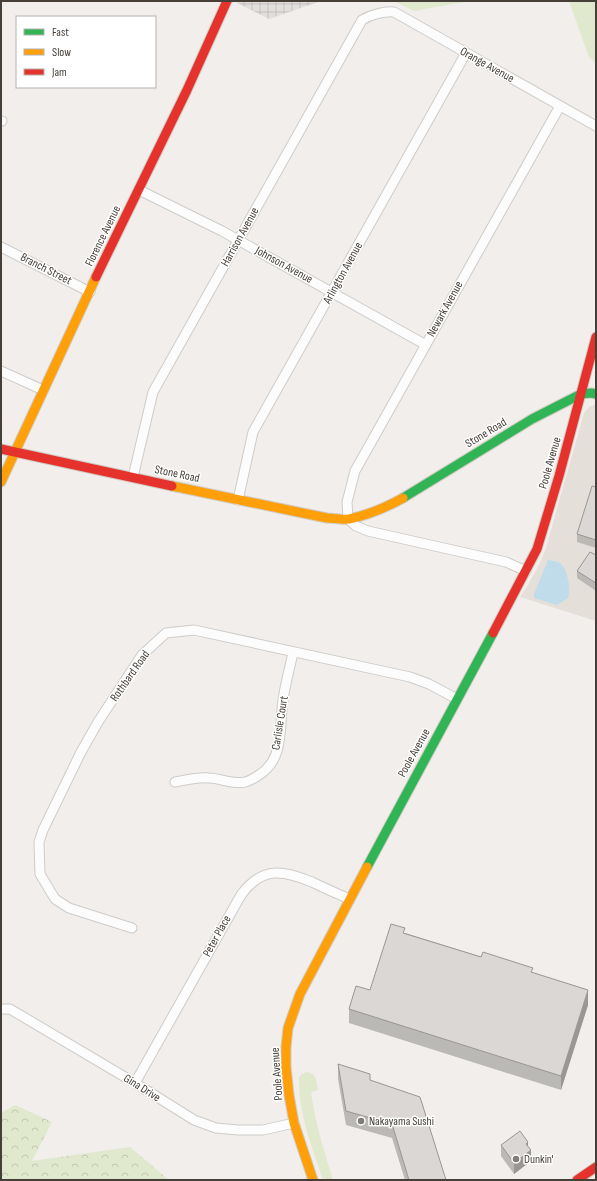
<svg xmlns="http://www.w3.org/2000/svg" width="597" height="1181" viewBox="0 0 597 1181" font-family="'Sofia Sans Condensed',sans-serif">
	<defs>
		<pattern id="industrial-grid" width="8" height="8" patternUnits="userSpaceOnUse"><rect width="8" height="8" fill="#e2dedb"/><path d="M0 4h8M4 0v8" fill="none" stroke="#c3c0bd"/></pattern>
		<pattern id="forest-crowns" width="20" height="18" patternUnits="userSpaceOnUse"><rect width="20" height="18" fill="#e0e8cd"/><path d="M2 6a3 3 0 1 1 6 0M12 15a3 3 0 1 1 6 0" fill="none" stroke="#c2c8b1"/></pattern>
	</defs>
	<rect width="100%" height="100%" fill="#f1eeeb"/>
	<path fill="#e4dfd9" d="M 596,404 L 596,621 L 520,597 L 528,585 L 540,563 L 546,548 L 584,413 L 589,407 Z"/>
	<path fill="url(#industrial-grid)" d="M 238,1 L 321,1 L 269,19 L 237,3 Z"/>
	<path fill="#e0e8cd" d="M 392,1 L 470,1 L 414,11 L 398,3 Z
		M 569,1 L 596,1 L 596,63 L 589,57 Z
		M 307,1072 L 313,1074 L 316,1079 L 318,1090 L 311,1092 C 315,1122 324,1151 333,1180 L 323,1180 C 312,1147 298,1112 299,1077 L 302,1074 Z"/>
	<path fill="url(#forest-crowns)" d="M 15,1105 L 52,1122 L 32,1161 L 130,1147 L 169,1180 L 1,1180 L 1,1113 Z"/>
	<path fill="#c0dcea" d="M 548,560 C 553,561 558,561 561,564 C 568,571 571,589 568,598 L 557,605 L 534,598 L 534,594 Z"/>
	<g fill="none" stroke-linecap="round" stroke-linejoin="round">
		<g stroke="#ceccc9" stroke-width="11">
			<path id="street" d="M 1,121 L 2,121
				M 139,190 L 222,231 L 426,345
				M 1,247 L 90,292
				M 1,371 L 43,390
				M 133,477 L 153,392 L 362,20 C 370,15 384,11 394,12 L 596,126
				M 238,500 L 253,432 L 466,53
				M 526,571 L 506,562 L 368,531 L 356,526 L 348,519 L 347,502 L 355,471 L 560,106
				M 175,782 C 186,780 198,777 209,778 C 221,778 232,785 245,782 C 250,781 254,778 259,775 C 285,759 279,726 283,700 C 285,684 290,668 293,652
				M 132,928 L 69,908 L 55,899 L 40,874 L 39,842 L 43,830 L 81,752 L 98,722 L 142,655 L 166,633 L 194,630 L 410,677 L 429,684 L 457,699
				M 1,1009 L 10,1009 L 135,1083 L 194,1120 L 216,1128 L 238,1130 L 263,1130 L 294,1123
				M 135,1083 L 241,895 C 262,866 283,870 312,882 C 324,888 336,893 349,899"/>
		</g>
		<g stroke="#cfcac2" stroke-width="11">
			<path id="fast" d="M 403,498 L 532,419 L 581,394 L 591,393 L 596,394
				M 367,867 L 493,633"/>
		</g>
		<g stroke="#cfcac2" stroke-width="11">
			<path id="slow" d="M 1,482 L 96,277
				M 172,486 L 327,518 C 334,518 342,520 349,519 C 368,515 387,507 403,498
				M 313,1180 L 294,1123 L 289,1095 L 286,1067 L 286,1047 L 288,1028 L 300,994 L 367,867"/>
		</g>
		<g stroke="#cfcac2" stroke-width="11">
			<path id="jam" d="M 96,277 L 187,90 L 227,1
				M 1,449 L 172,486
				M 493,633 L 537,549 L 559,476 L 596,337
				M 577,1180 L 596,1167"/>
		</g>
		<use href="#street" stroke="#fdfcfc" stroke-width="9"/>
		<use href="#fast" stroke="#30b455" stroke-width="9"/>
		<use href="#slow" stroke="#ff9f0a" stroke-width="9"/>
		<use href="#jam" stroke="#e5322d" stroke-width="9"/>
	</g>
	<path fill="#bbb9b6" d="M 596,487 L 596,548 L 577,542 L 577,534 Z
		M 596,555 L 596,591 L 577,578 L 577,571 Z
		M 405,933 L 533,973 L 588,1005 L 561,1090 L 349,1023 L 349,1009 L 370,990 Z
		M 338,1064 L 370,1080 L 446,1180 L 405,1180 L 392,1138 L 346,1125 L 338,1079 Z
		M 501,1145 L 528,1147 L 531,1161 L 514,1174 L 501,1156 Z"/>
	<path fill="#999694" d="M 588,990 L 588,1005 L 561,1090 L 561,1076 Z
		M 528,1142 L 528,1152 L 531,1150 L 531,1161 L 514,1174 L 514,1163 L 526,1144 Z"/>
	<path fill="#dad7d4" stroke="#999694" d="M 592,486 L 596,487 L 596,540 L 577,534 Z
		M 590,552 L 596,555 L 596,583 L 577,571 Z
		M 391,924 L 405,928 L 403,933 L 481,957 L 483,952 L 533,968 L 531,972 L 588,990 L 561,1076 L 349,1009 L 356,986 L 370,990 Z
		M 338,1064 L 370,1074 L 370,1080 L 420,1097 L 446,1180 L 409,1180 L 392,1124 L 346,1111 Z
		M 520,1131 L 528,1142 L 526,1144 L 531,1150 L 514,1163 L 501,1145 Z"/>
	<g fill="#817c77" stroke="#fff" stroke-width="1.5">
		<circle cx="361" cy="1121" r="4"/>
		<circle cx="516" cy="1159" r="4"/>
	</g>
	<g text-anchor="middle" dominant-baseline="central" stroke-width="3" stroke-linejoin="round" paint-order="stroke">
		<g font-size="12" fill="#453f38" stroke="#fff">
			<text transform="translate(487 65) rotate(29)">Orange Avenue</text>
			<text transform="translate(103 236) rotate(-64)">Florence Avenue</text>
			<text transform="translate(240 237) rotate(-61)">Harrison Avenue</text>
			<text transform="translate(284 265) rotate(29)">Johnson Avenue</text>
			<text transform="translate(46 269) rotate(27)">Branch Street</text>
			<text transform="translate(343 273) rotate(-61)">Arlington Avenue</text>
			<text transform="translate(445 309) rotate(-61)">Newark Avenue</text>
			<text transform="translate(486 433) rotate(-31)">Stone Road</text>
			<text transform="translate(550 463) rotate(-74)">Poole Avenue</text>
			<text transform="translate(177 474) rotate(12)">Stone Road</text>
			<text transform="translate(130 676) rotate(-55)">Rothbard Road</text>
			<text transform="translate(280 723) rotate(-81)">Carlisle Court</text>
			<text transform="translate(414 753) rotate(-61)">Poole Avenue</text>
			<text transform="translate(217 936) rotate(-61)">Peter Place</text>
			<text transform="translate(277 1074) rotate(-94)">Poole Avenue</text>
			<text transform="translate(142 1088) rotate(32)">Gina Drive</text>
		</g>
		<g font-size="12" fill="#453f38" stroke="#fff" text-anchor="start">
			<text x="369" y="1121">Nakayama Sushi</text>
			<text x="524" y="1159">Dunkin'</text>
		</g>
	</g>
	<rect width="597" height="1181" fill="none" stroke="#453f38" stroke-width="4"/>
	<rect x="16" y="16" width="140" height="72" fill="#ffffff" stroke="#b5b2af"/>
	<rect x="24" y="29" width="20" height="6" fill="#30b455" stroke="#b5b2af"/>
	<text x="52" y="36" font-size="12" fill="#453f38">Fast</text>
	<rect x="24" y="49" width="20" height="6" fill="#ff9f0a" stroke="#b5b2af"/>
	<text x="52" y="56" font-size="12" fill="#453f38">Slow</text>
	<rect x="24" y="69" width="20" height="6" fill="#e5322d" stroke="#b5b2af"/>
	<text x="52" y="76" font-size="12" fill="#453f38">Jam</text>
</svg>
